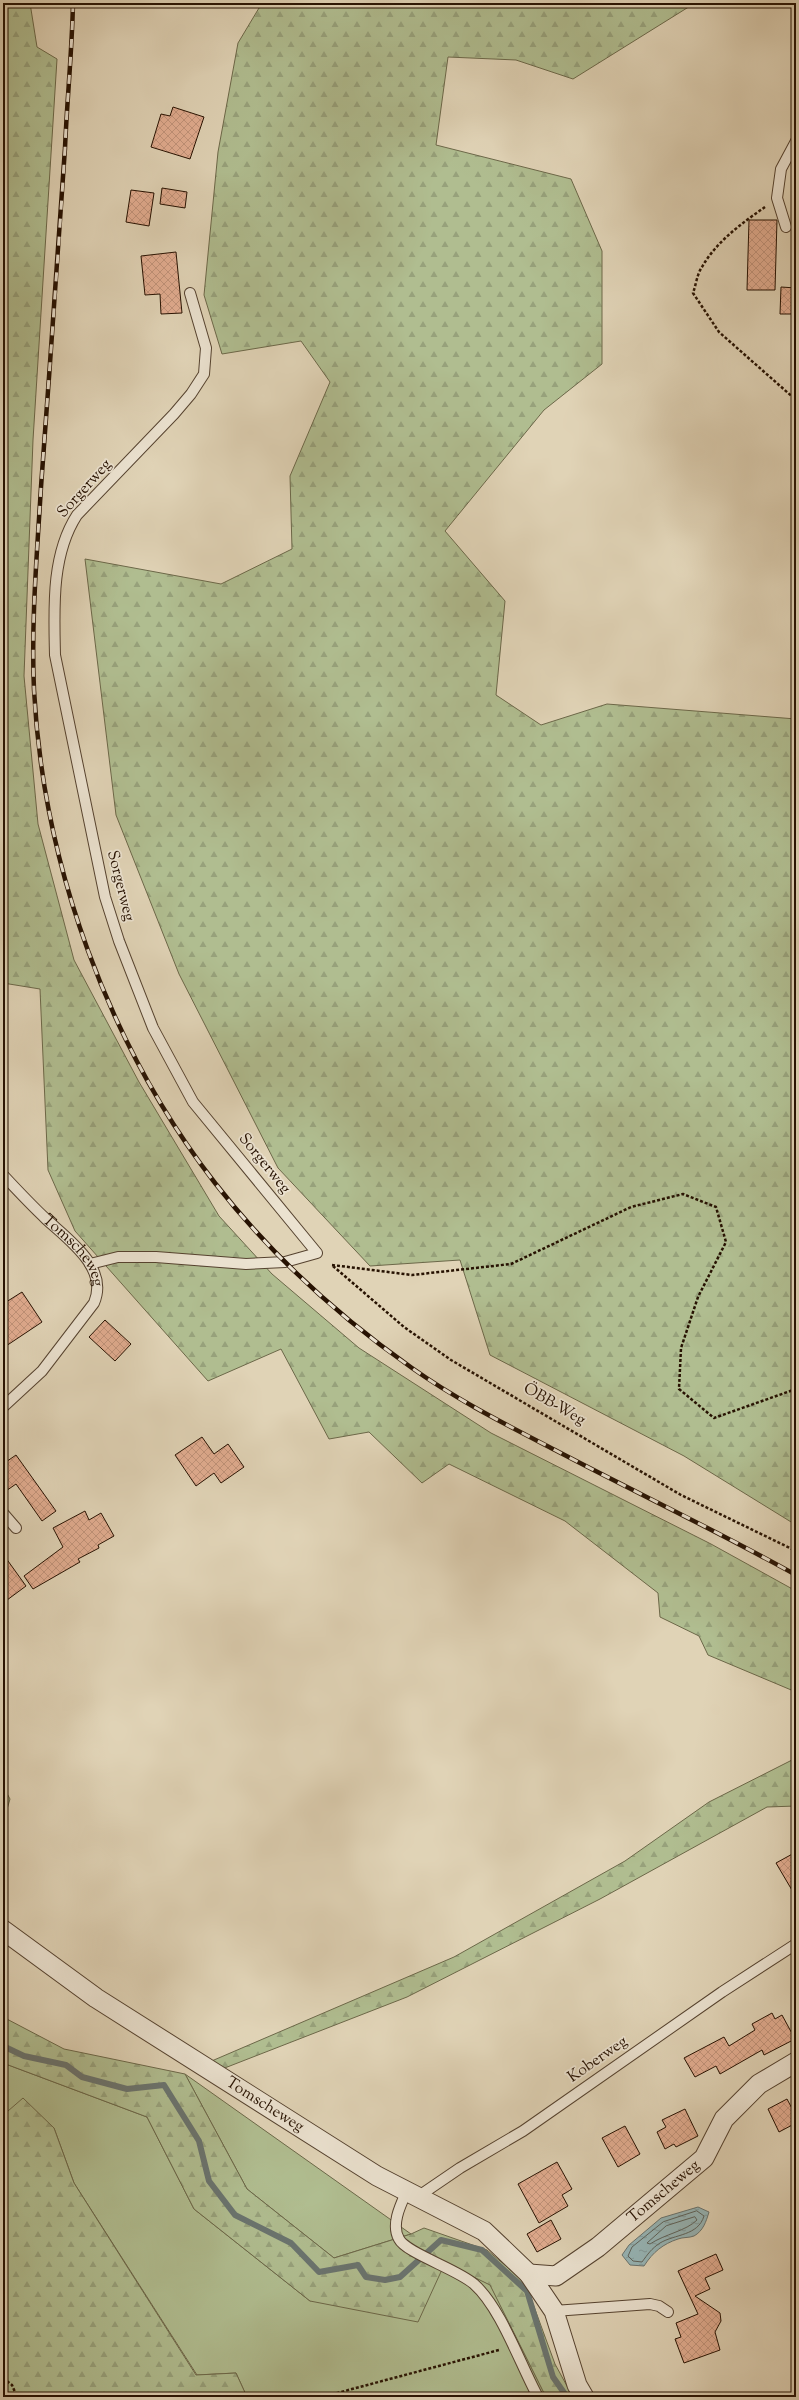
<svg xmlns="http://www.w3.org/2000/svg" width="799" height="2400" viewBox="0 0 799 2400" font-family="'Sorts Mill Goudy',serif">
	<defs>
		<pattern id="forest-firs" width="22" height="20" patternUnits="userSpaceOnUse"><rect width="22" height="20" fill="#b0bd90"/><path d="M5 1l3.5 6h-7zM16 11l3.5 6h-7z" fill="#97a17b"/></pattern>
		<pattern id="water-ripples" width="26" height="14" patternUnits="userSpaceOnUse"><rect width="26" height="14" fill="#97b6b7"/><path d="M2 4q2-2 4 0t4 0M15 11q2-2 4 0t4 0" fill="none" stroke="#829b9c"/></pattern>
		<pattern id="building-cross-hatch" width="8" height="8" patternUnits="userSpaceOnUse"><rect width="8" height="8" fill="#e2ad91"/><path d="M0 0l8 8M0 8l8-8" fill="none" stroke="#c2947b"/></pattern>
	</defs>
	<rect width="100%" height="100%" fill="#e0d3b6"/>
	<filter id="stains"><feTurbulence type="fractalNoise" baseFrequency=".005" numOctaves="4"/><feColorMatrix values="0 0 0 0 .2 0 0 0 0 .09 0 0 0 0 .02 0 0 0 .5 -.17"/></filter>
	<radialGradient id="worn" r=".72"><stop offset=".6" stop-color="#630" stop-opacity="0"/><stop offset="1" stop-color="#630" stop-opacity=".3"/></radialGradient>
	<path fill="#b0bd90" stroke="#6c6849" d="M 3,2063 L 147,2117 L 194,2209 L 310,2301 L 444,2263 L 490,2284 L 546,2397 L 247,2397 L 236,2373 L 197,2375 L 74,2183 L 54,2128 L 8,2111 L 3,2105 Z
		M 185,2074 L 411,2234 L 334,2258 L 247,2189 Z"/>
	<path fill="url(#forest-firs)" stroke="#6c6849" d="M 3,3 L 30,3 L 37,47 L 57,59 L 33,440 L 24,676 L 38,824 L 74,960 L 139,1082 L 219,1216 L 272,1274 L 359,1348 L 491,1433 L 711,1544 L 796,1591 L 796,1692 L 708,1655 L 699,1636 L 660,1617 L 658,1593 L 565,1521 L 449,1464 L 422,1483 L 369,1432 L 329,1439 L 281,1349 L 208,1381 L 75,1231 L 48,1170 L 40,989 L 3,983 L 3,112 L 6,106 L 3,105 Z
		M 262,3 L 695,3 L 573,79 L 516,60 L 448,57 L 436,145 L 571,179 L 602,251 L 602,364 L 544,410 L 445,531 L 505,601 L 496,695 L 541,725 L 607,704 L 796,719 L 796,1525 L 684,1456 L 490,1355 L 460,1260 L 370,1266 L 278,1168 L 179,974 L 116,815 L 85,559 L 221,584 L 292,549 L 290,476 L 330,382 L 301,341 L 222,354 L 204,295 L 218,152 L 238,43 Z
		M 796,1758 L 796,1806 L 767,1807 L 600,1899 L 407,1997 L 217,2071 L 207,2063 L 454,1957 L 625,1861 L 709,1802 Z
		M 3,1786 L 10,1799 L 3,1823 Z
		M 3,2017 L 64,2049 L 185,2074 L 247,2189 L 334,2258 L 411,2234 L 424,2228 L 487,2250 L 525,2282 L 555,2364 L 573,2397 L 546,2397 L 490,2285 L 445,2263 L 418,2322 L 310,2301 L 194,2209 L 147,2117 L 3,2063 Z
		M 23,2098 L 54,2128 L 74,2183 L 196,2375 L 236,2373 L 247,2397 L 3,2397 L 3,2105 L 8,2111 Z"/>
	<path fill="url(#water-ripples)" stroke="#6a746f" d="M 698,2207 L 709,2212 C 706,2222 703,2231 694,2236 C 689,2238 683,2237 678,2239 C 663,2244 653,2252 644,2266 L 630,2265 L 622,2255 L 629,2245 L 661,2218 Z"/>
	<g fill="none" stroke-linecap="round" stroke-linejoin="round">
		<path stroke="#5f645c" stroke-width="1" d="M 697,2211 L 704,2216 C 698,2236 675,2234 660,2243 C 651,2249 648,2254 642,2262 L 633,2261 L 628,2256 L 632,2247 L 663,2222 Z
			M 695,2217 L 697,2220 C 686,2231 665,2234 650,2244 L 647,2243 L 666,2226 Z"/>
		<path stroke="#6a746f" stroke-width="6" d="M 3,2046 L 24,2056 L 66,2065 L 82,2077 L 127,2089 L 164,2085 L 199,2141 L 209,2181 L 235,2215 L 291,2243 L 319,2272 L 358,2265 L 366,2277 L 385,2280 L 400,2277 L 441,2240 L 482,2250 L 527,2291 L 553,2377 L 567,2397"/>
	</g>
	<path fill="url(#building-cross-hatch)" stroke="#271202" d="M 173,107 L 204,117 L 190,159 L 151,147 L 161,114 L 170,116 Z
		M 162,188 L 187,192 L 185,208 L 160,204 Z
		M 131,190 L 154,193 L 149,226 L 126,222 Z
		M 749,220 L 777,220 L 775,290 L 747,290 Z
		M 176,252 L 182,313 L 161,314 L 160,294 L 145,295 L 141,256 Z
		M 781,287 L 796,288 L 796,314 L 780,314 Z
		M 22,1292 L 42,1322 L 3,1348 L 3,1304 Z
		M 105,1320 L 131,1344 L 115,1361 L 89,1337 Z
		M 202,1437 L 214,1454 L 228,1444 L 244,1467 L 221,1483 L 214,1473 L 196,1486 L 175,1455 Z
		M 16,1455 L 56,1511 L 42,1521 L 16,1484 L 3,1493 L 3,1464 Z
		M 85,1511 L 89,1520 L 101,1513 L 114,1536 L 98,1545 L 99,1548 L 78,1559 L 80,1562 L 33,1589 L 24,1576 L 63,1547 L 53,1528 Z
		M 3,1554 L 26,1586 L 3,1603 Z
		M 796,1852 L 796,1897 L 776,1863 Z
		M 772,2013 L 775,2019 L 782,2015 L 795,2039 L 764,2055 L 762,2050 L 720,2074 L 716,2066 L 695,2077 L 684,2058 L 724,2037 L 729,2046 L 755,2030 L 752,2024 Z
		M 787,2099 L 796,2116 L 796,2123 L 779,2132 L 768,2109 Z
		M 685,2109 L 698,2136 L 676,2147 L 674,2144 L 665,2149 L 657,2132 L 666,2127 L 662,2120 Z
		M 625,2126 L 640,2154 L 618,2167 L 602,2138 Z
		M 557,2162 L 572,2189 L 562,2195 L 568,2206 L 539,2223 L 518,2184 Z
		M 551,2220 L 561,2239 L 537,2252 L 527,2234 Z
		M 716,2254 L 723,2270 L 705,2278 L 710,2289 L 695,2296 L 720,2313 L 721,2321 L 715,2332 L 720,2350 L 684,2363 L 675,2339 L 681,2337 L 676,2323 L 698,2314 L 678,2271 Z"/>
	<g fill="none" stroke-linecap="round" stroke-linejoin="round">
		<g stroke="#55422f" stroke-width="12">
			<g id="lane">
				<path d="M 786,227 L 777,198 L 781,169 L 796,141"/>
				<path id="s1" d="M 3,1175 C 17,1190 31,1205 46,1219 C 69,1240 109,1268 94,1303 L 42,1371 L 3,1407"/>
				<path d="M 90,1264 L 118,1257 L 156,1257 L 246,1264 L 285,1262 L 317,1253 L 193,1102 L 153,1028 L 119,941 L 105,897 L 55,655 C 54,609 51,555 77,515 L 174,414 L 191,394 L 204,374 L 206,348 L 190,293"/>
				<path d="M 3,1513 L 16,1528"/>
				<path d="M 406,2193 C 400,2206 391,2225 399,2239 C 406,2253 457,2269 474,2284 C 501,2308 520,2364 538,2397"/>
				<path d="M 416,2198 L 460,2168 L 523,2131 L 722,1992 L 796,1944"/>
				<path d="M 554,2311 L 650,2304 L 659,2306 L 668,2312"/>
			</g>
		</g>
		<g stroke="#55422f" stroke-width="21">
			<g id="street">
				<path id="s2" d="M 3,1930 L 96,1998 L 377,2176 L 484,2231 L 529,2274 L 554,2311 L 577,2385 L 584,2397"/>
				<path id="s3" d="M 529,2274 L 556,2276 L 598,2247 L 704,2158 L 724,2119 L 759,2084 L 796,2062"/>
			</g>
		</g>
		<path stroke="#271202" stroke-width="2.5" stroke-dasharray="3 2" stroke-linecap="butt" d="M 765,207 C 742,223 716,242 702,267 C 697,274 696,285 693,293 L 719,332 L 796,400
			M 795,870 L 796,868
			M 332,1265 L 412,1275 L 511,1264 L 631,1207 L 683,1194 L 716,1207 L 726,1242 L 698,1297 L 681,1348 L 679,1389 L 714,1418 L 796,1389
			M 333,1266 L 404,1327 L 451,1360 L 681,1495 L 796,1551
			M 3,2378 L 12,2385 L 17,2397
			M 322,2397 L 499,2350"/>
		<use href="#lane" stroke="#ebe2d0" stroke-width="10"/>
		<use href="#street" stroke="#ebe2d0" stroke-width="19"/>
		<g stroke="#271202" stroke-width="4.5">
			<path id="rail" d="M 73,3 C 72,51 67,100 65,148 C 58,261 49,374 41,487 C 37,554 31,622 34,690 C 43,864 108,1045 215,1183 C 271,1255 338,1316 412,1368 C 457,1400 507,1425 555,1450 C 635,1492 717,1531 796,1575"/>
		</g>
		<use href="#rail" stroke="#ebe2d0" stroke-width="3" stroke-dasharray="9" stroke-linecap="butt"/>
	</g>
	<g text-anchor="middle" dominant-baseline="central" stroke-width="3.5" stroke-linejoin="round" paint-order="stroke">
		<g font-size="16" fill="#271202" stroke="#ebe2d0">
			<text transform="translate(85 489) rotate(-48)">Sorgerweg</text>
			<text transform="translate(120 886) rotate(76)">Sorgerweg</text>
			<text transform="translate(264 1164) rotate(51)">Sorgerweg</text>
			<text stroke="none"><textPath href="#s1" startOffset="104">Tomscheweg</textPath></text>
			<text transform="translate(554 1405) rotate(30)">ÖBB-Weg</text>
			<text transform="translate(598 2060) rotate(-35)">Koberweg</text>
			<text stroke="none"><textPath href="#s2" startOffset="315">Tomscheweg</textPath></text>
			<text stroke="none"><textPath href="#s3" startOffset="164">Tomscheweg</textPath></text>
		</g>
	</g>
	<rect width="799" height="2400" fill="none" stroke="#e0d3b6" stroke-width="16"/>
	<rect x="4" y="4" width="791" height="2392" fill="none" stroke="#271202" stroke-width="2"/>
	<rect x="8" y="8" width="783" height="2384" fill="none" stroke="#271202"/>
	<rect width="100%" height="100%" filter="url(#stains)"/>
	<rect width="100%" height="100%" fill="url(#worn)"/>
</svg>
